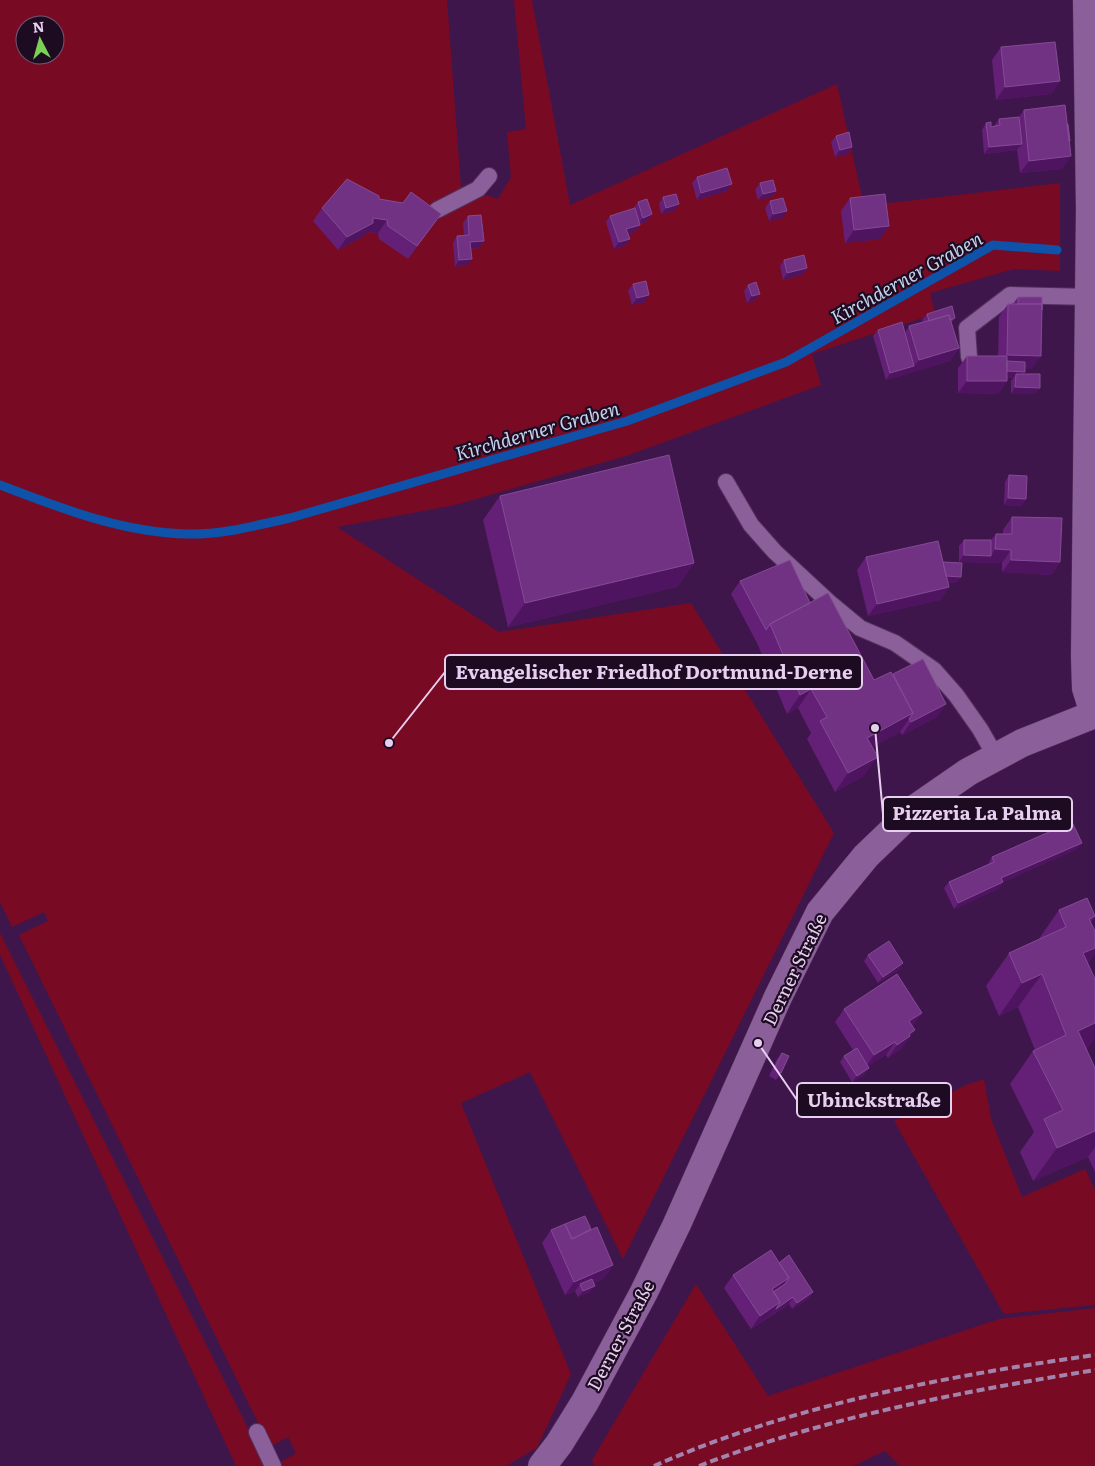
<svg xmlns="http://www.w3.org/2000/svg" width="1095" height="1466" viewBox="0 0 1095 1466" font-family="Literata,serif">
	<rect width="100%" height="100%" fill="#3f164b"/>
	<path fill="#780b23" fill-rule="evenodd" d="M 0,0 L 447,0 L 461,187 L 498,199 L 511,177 L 507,132 L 526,129 L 514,0 L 532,0 L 570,205 L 837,84 L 864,206 L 1060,183 L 1060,271 L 1014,269 L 930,293 L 935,314 L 812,354 L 821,385 L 629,455 L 455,505 L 337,527 L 499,632 L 691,603 L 834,833 L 623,1259 L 530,1072 L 461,1103 L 571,1374 L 537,1448 L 506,1466 L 281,1466 L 279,1463 L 296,1453 L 288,1437 L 270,1447 L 19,935 L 48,921 L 44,912 L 12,927 L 0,902 ZM 25,25 L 55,25 L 55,55 L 25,55 Z
		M 0,933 L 267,1466 L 236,1466 L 0,955 Z
		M 984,1079 L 991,1119 L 1022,1197 L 1085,1169 L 1095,1190 L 1095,1305 L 1004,1314 L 894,1121 L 966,1085 Z
		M 696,1284 L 768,1396 L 999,1319 L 1095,1308 L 1095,1466 L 900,1466 L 885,1451 L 853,1466 L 594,1466 L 592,1460 Z"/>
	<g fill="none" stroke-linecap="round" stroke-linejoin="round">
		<path stroke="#0e52a9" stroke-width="9" d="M 0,485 C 60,508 123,533 188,534 C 222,535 257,525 290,518 L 627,421 L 786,362 L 993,245 L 1057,250"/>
		<g stroke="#53325e" stroke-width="18">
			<path id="service" d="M 437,210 L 478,189 L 489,176
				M 969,357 L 967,328 L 1010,295 L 1090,297
				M 726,482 L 751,525 L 775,552 L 831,604 L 860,628 L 895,643 L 934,670 L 956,695 L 980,729 L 996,757
				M 257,1432 L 273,1466"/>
		</g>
		<g stroke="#53325e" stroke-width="29">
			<path id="minor" d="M 1087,0 L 1090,209 L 1085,656 L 1086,688 L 1094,714"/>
		</g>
		<g stroke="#53325e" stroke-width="29">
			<path id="secondary" d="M 542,1466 L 559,1444 L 585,1402 L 644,1292 L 677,1224 L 778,997 L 820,912 L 866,856 L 916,808 L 968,772 L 1022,743 L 1095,714"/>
		</g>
		<use href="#service" stroke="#8b609a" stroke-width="16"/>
		<use href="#minor" stroke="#8b609a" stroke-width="28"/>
		<use href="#secondary" stroke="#8b609a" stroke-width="28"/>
		<path stroke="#a384ad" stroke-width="4" stroke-dasharray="8 4" stroke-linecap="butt" d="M 654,1466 C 792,1405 946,1376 1095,1355
			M 699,1466 C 826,1417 961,1392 1095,1370"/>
	</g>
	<path fill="#641f77" d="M 1001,47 L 1060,81 L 1051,94 L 996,100 L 992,60 Z
		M 1024,110 L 1069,141 L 1062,169 L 1020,173 L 1017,150 L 984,154 L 982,130 L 986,123 L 991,127 L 994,126 L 999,119 L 1019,117 Z
		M 836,136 L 852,147 L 848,154 L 835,157 L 831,142 Z
		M 697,177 L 727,191 L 697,200 L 692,183 Z
		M 760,183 L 776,191 L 771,197 L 758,200 L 755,190 Z
		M 663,197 L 674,211 L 661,214 L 659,204 Z
		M 850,198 L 889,226 L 880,239 L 845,243 L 841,211 Z
		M 379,199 L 441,214 L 408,259 L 379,239 L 378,233 L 367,232 L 364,236 L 338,250 L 313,221 L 322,208 Z
		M 770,201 L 782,218 L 769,221 L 765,208 Z
		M 638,202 L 652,214 L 647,221 L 640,224 L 635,232 L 628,234 L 625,246 L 614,249 L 606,222 L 610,216 L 633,209 Z
		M 468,216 L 484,241 L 479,248 L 471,249 L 467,265 L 455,267 L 453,243 L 457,236 L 464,236 L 463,223 Z
		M 784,260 L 807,268 L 802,275 L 783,280 L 780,266 Z
		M 633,284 L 645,302 L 632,305 L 628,291 Z
		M 748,285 L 755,300 L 747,303 L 744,291 Z
		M 1018,297 L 1042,311 L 1032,369 L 1025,368 L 1025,372 L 1023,374 L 1035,394 L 1011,394 L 1011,381 L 1013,378 L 1007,378 L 1007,381 L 998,394 L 958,393 L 958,368 L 967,356 L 998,356 L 999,317 L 1008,304 L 1013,304 Z
		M 927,314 L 955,318 L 951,323 L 959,348 L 950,361 L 886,380 L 873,336 L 878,330 L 905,333 L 909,326 L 923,322 L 922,320 Z
		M 1009,475 L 1026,499 L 1021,506 L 1004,505 L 1005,482 Z
		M 500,496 L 694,563 L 677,587 L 508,627 L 483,520 Z
		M 1012,517 L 1060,562 L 1051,575 L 1002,572 L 1002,563 L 959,562 L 959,546 L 964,540 L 991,540 L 996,534 L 1003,534 L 1003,530 Z
		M 866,557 L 943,562 L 957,583 L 948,583 L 949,587 L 940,600 L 868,616 L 857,570 Z
		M 740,581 L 810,603 L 874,680 L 893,674 L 937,717 L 902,735 L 900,732 L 872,747 L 864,776 L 835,792 L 807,739 L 811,733 L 798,708 L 787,714 L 757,643 L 731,594 Z
		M 1082,843 L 1077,849 L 1003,882 L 998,889 L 954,909 L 944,888 L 949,882 L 988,864 L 992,857 Z
		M 1059,910 L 1095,916 L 1091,922 L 1088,964 L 1088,1048 L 1086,1049 L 1095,1068 L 1095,1172 L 1088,1157 L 1033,1181 L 1020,1152 L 1034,1132 L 1010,1084 L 1033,1051 L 1035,1050 L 1018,1007 L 999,1016 L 986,986 L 1009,953 L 1038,940 Z
		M 868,955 L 899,970 L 878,983 L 864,961 Z
		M 844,1009 L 912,1026 L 915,1030 L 901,1049 L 888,1058 L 886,1055 L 868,1066 L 864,1075 L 852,1082 L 840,1062 L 844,1056 L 853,1050 L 835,1022 Z
		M 782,1053 L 781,1073 L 776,1080 L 769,1076 L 777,1059 Z
		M 591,1229 L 613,1265 L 604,1278 L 594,1283 L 590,1292 L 578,1297 L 575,1291 L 565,1295 L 542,1243 L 551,1230 Z
		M 779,1263 L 813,1292 L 808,1299 L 792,1309 L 789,1304 L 751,1329 L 724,1288 L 733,1275 Z"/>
	<path fill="#4f1460" d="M 1060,81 L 1051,94 L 996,100 L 1005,87 Z
		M 1022,144 L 1017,150 L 984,154 L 989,147 Z
		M 852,147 L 848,154 L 835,157 L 840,150 Z
		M 1071,156 L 1062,169 L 1020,173 L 1029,161 Z
		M 732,184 L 727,191 L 697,200 L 701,193 Z
		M 776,191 L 771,197 L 758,200 L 763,194 Z
		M 679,204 L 674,211 L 661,214 L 666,208 Z
		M 787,211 L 782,218 L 769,221 L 773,214 Z
		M 652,214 L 647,221 L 638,224 L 643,218 Z
		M 373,218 L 387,220 L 378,233 L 367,232 L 364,236 L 338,250 L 347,237 Z
		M 640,225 L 635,232 L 622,235 L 626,229 Z
		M 889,226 L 880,239 L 845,243 L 854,230 Z
		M 630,239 L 625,246 L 614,249 L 619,242 Z
		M 484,241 L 479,248 L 466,249 L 470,242 Z
		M 472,259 L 467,265 L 455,267 L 459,260 Z
		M 807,268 L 802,275 L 783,280 L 787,273 Z
		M 760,294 L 755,300 L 747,303 L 752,296 Z
		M 649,295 L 645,302 L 632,305 L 637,298 Z
		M 959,348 L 950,361 L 886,380 L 890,373 L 914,366 L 919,360 Z
		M 1007,355 L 1041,356 L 1032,369 L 998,368 Z
		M 1005,371 L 1025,372 L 1020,378 L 1016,374 L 1013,378 L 1000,377 Z
		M 967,381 L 1007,381 L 998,394 L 958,393 Z
		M 1015,387 L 1040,388 L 1035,394 L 1011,394 Z
		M 1008,498 L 1026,499 L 1021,506 L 1004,505 Z
		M 995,549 L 1011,550 L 1002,563 L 959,562 L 964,555 L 991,556 Z
		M 1011,560 L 1060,562 L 1051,575 L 1002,572 Z
		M 694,563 L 677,587 L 508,627 L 525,603 Z
		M 940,575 L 961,577 L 957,583 L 936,582 Z
		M 949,587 L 940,600 L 868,616 L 877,604 Z
		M 811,689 L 798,708 L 787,714 L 800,695 Z
		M 946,704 L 937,717 L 902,735 L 911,722 Z
		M 913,713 L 900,732 L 854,757 L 867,738 Z
		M 878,757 L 864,776 L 835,792 L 848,773 Z
		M 1082,843 L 1077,849 L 1003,882 L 998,889 L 954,909 L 958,903 L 1001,878 Z
		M 1095,948 L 1095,954 L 1078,978 L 1083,953 Z
		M 903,963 L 899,970 L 878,983 L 883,977 Z
		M 1042,974 L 1018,1007 L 999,1016 L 1022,983 Z
		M 922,1013 L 913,1026 L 909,1021 Z
		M 1095,1023 L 1095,1038 L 1088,1048 L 1055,1064 L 1078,1031 Z
		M 915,1030 L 901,1049 L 888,1058 L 897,1045 L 909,1034 Z
		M 895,1042 L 886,1055 L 865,1068 L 874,1055 Z
		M 869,1068 L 864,1075 L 852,1082 L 857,1076 Z
		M 1095,1131 L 1095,1147 L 1088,1157 L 1033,1181 L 1057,1148 Z
		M 613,1265 L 604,1278 L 582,1288 L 580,1284 L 575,1291 L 565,1295 L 574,1282 Z
		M 789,1278 L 780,1291 L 769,1298 L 772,1289 Z
		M 595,1286 L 590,1292 L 578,1297 L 583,1291 Z
		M 813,1292 L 808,1299 L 792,1309 L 797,1303 Z
		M 793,1297 L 789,1304 L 771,1315 L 776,1309 Z
		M 780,1302 L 771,1315 L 751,1329 L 760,1316 Z"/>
	<path fill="#723284" stroke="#844b95" d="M 1055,42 L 1060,81 L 1005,87 L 1001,47 Z
		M 1065,105 L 1071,156 L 1029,161 L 1024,110 Z
		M 1019,117 L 1022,144 L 989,147 L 986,123 L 991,122 L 991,127 L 1000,125 L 999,119 Z
		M 1067,124 L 1068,124 L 1070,141 L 1069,141 Z
		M 849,132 L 852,147 L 840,150 L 836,136 Z
		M 727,168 L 732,184 L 701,193 L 697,177 Z
		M 347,179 L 379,196 L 379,199 L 403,203 L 411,192 L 441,214 L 417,246 L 388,226 L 387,220 L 373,218 L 373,223 L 347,237 L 322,208 Z
		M 773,180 L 776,191 L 763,194 L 760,183 Z
		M 676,194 L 679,204 L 666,208 L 663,197 Z
		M 885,194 L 889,226 L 854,230 L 850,198 Z
		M 783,198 L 787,211 L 773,214 L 770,201 Z
		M 647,199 L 652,214 L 643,218 L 638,202 Z
		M 635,208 L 640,225 L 626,229 L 630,239 L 619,242 L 610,216 Z
		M 481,215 L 484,241 L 470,242 L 472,259 L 459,260 L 457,236 L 469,235 L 468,216 Z
		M 804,255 L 807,268 L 787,273 L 784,260 Z
		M 646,281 L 649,295 L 637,298 L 633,284 Z
		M 756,282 L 760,294 L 752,296 L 748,285 Z
		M 1018,297 L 1042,297 L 1042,310 L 1042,304 L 1018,304 Z
		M 1008,304 L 1042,304 L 1041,356 L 1007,355 Z
		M 952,306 L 955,318 L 950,320 L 949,315 L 929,321 L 927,314 Z
		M 949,315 L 959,348 L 919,360 L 909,326 Z
		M 902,322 L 914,366 L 890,373 L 878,330 Z
		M 967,356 L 1007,356 L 1007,381 L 967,381 Z
		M 1007,361 L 1025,362 L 1025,372 L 1007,371 Z
		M 1016,374 L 1040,374 L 1040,388 L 1015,387 Z
		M 669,455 L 694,563 L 525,603 L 500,496 Z
		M 1009,475 L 1027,476 L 1026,499 L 1008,498 Z
		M 1012,517 L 1062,518 L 1060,562 L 1011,560 L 1011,550 L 995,549 L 996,534 L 1012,534 Z
		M 964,540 L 991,540 L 991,556 L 964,555 Z
		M 938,541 L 949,587 L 877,604 L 866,557 Z
		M 790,560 L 810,603 L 770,624 L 766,630 L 740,581 Z
		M 943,562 L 962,563 L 961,577 L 946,576 Z
		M 828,593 L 874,680 L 891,672 L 913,713 L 867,738 L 878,757 L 848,773 L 820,721 L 827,717 L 811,689 L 800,695 L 770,624 Z
		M 923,659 L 946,704 L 911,722 L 909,719 L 913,713 L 893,674 Z
		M 1072,822 L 1082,843 L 1001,878 L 1003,882 L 958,903 L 949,882 L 994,862 L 992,857 Z
		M 1087,898 L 1095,916 L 1089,919 L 1095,931 L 1095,948 L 1083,953 L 1095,979 L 1095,1023 L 1078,1031 L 1095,1068 L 1095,1131 L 1057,1148 L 1044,1119 L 1063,1110 L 1033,1051 L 1066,1035 L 1042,974 L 1022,983 L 1009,953 L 1066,927 L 1059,910 Z
		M 889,941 L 903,963 L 883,977 L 868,955 Z
		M 897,974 L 922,1013 L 909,1021 L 915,1030 L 909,1034 L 910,1036 L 897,1045 L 895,1042 L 874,1055 L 844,1009 Z
		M 857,1048 L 869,1068 L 857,1076 L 844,1056 Z
		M 782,1053 L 789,1056 L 781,1073 L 774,1069 Z
		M 585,1216 L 591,1229 L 572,1239 L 565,1224 Z
		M 565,1224 L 572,1239 L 597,1227 L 613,1265 L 574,1282 L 551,1230 Z
		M 771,1250 L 789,1278 L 772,1289 L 780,1302 L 760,1316 L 733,1275 Z
		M 789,1255 L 813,1292 L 797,1303 L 793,1297 L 776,1309 L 780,1302 L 773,1292 L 785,1284 L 789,1278 L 779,1263 Z
		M 592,1279 L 595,1286 L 583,1291 L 580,1284 Z"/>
	<g text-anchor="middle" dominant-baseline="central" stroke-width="4.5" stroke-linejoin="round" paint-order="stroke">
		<g font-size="18" fill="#e7cfef" stroke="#1d0b22">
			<text transform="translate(794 969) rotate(-64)">Derner Straße</text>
			<text transform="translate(620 1335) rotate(-62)">Derner Straße</text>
		</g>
		<g font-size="19" font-style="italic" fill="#c2d2ea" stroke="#1d0b22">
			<text transform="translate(906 277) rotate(-29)">Kirchderner Graben</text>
			<text transform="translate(537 430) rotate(-16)">Kirchderner Graben</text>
		</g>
	</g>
	<path fill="none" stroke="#e7cfef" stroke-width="2" d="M389 743L445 672M875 728L883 814M758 1043L797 1100"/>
	<g fill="#e7cfef" stroke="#1d0b22" stroke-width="2">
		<circle cx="389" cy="743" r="5"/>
		<circle cx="875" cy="728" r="5"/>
		<circle cx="758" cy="1043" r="5"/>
	</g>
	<g fill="#1d0b22" stroke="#e7cfef" stroke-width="2">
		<rect x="445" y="655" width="417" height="34" rx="5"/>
		<rect x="883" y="797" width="189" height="34" rx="5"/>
		<rect x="797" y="1083" width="154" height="34" rx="5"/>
	</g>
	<g font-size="19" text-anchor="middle" font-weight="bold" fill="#e7cfef">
		<text x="654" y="679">Evangelischer Friedhof Dortmund-Derne</text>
		<text x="977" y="820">Pizzeria La Palma</text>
		<text x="874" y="1107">Ubinckstraße</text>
	</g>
	<g transform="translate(40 40) rotate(354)"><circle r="24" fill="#1d0b22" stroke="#6e5974"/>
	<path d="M0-4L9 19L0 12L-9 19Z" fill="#7bd156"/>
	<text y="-8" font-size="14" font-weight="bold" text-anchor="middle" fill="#e7cfef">N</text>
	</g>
</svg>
